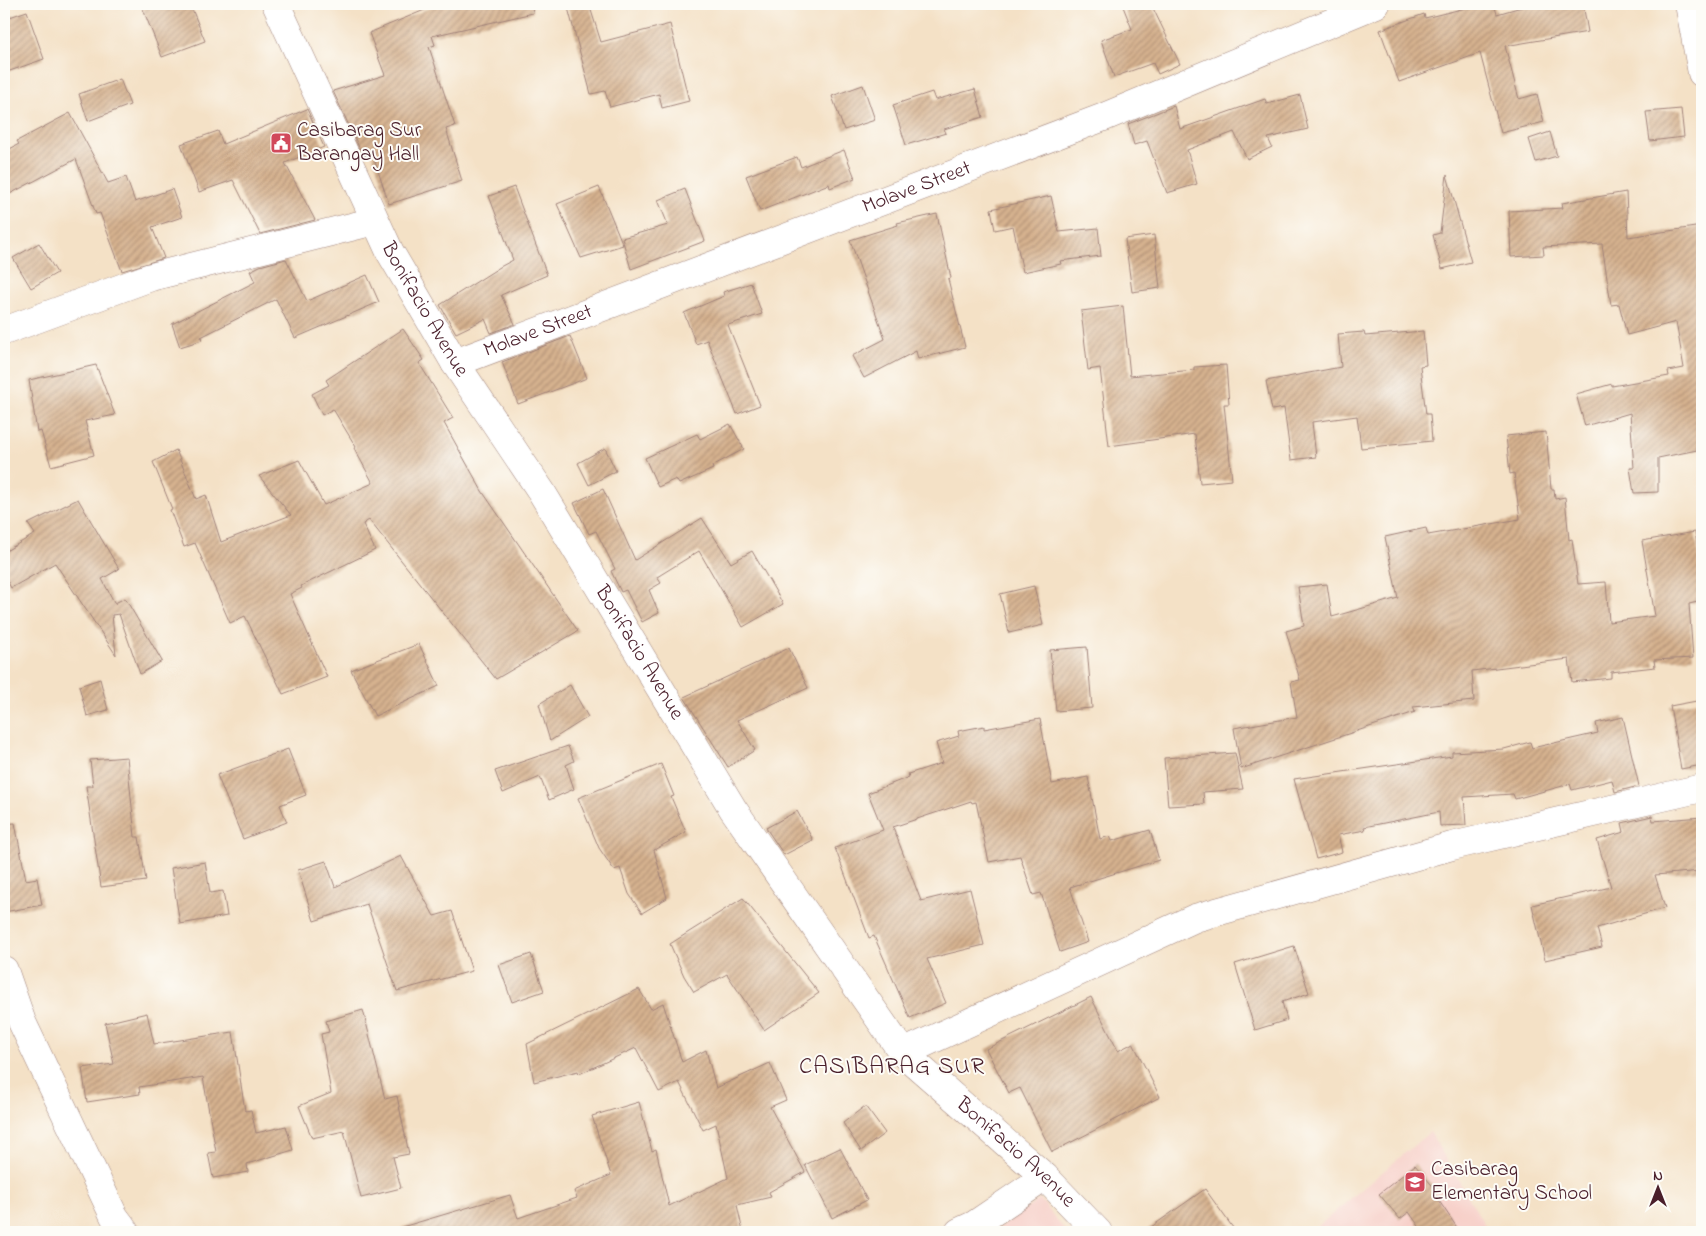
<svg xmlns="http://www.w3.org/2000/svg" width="1706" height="1236" viewBox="0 0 1706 1236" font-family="'Indie Flower',sans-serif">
	<defs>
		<pattern id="building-hatch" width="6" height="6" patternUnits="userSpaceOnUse" patternTransform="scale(1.25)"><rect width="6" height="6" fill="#d6b28f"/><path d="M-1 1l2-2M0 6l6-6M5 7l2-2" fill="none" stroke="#b09075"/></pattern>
	</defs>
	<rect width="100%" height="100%" fill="#fdfcf7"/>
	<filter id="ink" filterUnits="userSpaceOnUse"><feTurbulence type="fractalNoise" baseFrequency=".02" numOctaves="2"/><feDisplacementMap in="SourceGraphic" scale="10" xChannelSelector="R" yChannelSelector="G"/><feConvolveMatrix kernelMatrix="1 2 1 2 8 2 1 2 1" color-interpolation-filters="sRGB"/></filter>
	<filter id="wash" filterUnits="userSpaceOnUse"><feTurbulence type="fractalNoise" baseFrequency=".0096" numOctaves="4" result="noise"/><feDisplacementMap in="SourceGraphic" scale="20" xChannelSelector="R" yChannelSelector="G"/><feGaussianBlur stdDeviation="1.12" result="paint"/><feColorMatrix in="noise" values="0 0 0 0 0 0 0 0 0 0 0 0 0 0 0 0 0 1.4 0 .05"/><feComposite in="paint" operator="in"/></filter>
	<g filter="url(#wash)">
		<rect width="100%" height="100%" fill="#f4e1c6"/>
		<path fill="#f7d0c9" d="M 1430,1132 L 1489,1232 L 1311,1232 Z
			M 1040,1199 L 1066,1232 L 994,1232 Z"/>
		<g id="blocks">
			<path fill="url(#building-hatch)" d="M 141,4 L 190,4 L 205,41 L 162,57 Z
				M 439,4 L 532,4 L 533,13 L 432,36 L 435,45 L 429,47 L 455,126 L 446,129 L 462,181 L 389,204 L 372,153 L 363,156 L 333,91 L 385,75 L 369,33 Z
				M 567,4 L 589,4 L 601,42 L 670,24 L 689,101 L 662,108 L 659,94 L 610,107 L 605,91 L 591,94 Z
				M 1122,4 L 1151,4 L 1180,64 L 1158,74 L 1153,63 L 1114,77 L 1101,40 L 1132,29 Z
				M 1482,4 L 1494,4 L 1497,14 L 1532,4 L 1583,4 L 1588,32 L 1505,46 L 1519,99 L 1537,94 L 1544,122 L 1501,133 L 1480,53 L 1399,82 L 1380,30 L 1424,14 L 1425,18 Z
				M 27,11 L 44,59 L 4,73 L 4,19 Z
				M 120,79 L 130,105 L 88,121 L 79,94 Z
				M 863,85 L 875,120 L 844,130 L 832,96 Z
				M 975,89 L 983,117 L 944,129 L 946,133 L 906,145 L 893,105 L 932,92 L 935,100 Z
				M 1300,95 L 1308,129 L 1268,138 L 1272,147 L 1247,159 L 1234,132 L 1187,150 L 1197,184 L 1167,193 L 1147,141 L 1134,145 L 1128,124 L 1174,106 L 1180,129 L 1265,99 L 1267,104 Z
				M 307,109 L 324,147 L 285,163 L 315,220 L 260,234 L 233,180 L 199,192 L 181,144 L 218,131 L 223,144 Z
				M 1681,109 L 1684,137 L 1650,141 L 1646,112 Z
				M 70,113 L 108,183 L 126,177 L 135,202 L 172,189 L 182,217 L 152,227 L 164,258 L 122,271 L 100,213 L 96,214 L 76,159 L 4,197 L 4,152 L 19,144 L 17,141 Z
				M 1550,132 L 1557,156 L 1536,162 L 1529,139 Z
				M 844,150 L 855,178 L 830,188 L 829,184 L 760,211 L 746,176 L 797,157 L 801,167 Z
				M 1447,175 L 1471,262 L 1442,269 L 1433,235 L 1440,233 Z
				M 514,187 L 547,275 L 501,295 L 515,324 L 491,333 L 485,319 L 456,333 L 440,305 L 500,267 L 513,260 L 489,196 Z
				M 599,187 L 623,245 L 581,258 L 557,204 Z
				M 685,189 L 705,241 L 631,269 L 622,238 L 668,225 L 658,200 Z
				M 1626,192 L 1628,237 L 1702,226 L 1702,449 L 1658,458 L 1658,492 L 1634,493 L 1630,468 L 1634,468 L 1630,413 L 1585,426 L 1576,394 L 1612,384 L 1612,386 L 1669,376 L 1668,371 L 1684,368 L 1676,322 L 1627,335 L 1619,304 L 1611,305 L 1602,244 L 1543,247 L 1544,255 L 1511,257 L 1509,211 L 1563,208 L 1562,203 Z
				M 1051,196 L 1059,232 L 1098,228 L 1101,256 L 1060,261 L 1061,264 L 1023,272 L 1013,226 L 995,230 L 991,209 Z
				M 937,214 L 951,278 L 948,279 L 965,347 L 918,359 L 916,351 L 864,378 L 852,356 L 885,339 L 850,240 L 898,225 L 897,223 Z
				M 1154,235 L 1160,288 L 1132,292 L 1125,239 Z
				M 39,243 L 57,273 L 31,288 L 13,258 Z
				M 286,259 L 307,301 L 367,275 L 379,302 L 295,338 L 276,299 L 201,337 L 202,340 L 180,347 L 172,324 L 255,282 L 250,271 L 260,266 Z
				M 751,283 L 762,314 L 728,325 L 760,405 L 737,414 L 707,340 L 696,344 L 684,313 L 724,296 L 723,292 Z
				M 1123,306 L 1130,376 L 1194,370 L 1194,367 L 1226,365 L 1229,404 L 1224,404 L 1232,480 L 1200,483 L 1195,434 L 1109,446 L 1100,368 L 1088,370 L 1081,311 Z
				M 403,329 L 424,360 L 419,363 L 453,418 L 444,423 L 482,491 L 578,631 L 496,679 L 369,520 L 363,524 L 375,550 L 301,586 L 302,588 L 290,594 L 327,677 L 283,694 L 245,616 L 230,623 L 195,543 L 184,547 L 170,510 L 172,509 L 153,462 L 176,450 L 196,499 L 206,495 L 221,542 L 291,515 L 259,476 L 299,460 L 324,505 L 373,483 L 354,448 L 356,447 L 333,409 L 322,415 L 312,394 L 329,385 L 326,380 Z
				M 1423,331 L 1426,365 L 1420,366 L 1426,414 L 1430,414 L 1432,441 L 1361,448 L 1357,416 L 1312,422 L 1316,457 L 1291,460 L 1284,408 L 1272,410 L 1266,381 L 1341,367 L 1338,334 L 1364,332 L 1365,336 Z
				M 570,336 L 587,378 L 518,404 L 502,362 Z
				M 96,365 L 115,415 L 85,421 L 94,455 L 51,466 L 41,431 L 37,432 L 29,380 Z
				M 730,424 L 744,449 L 712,466 L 713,469 L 679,484 L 676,479 L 658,487 L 645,458 L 697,434 L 700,439 Z
				M 1546,432 L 1551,489 L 1554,489 L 1555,499 L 1565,497 L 1569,540 L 1572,539 L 1578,584 L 1606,582 L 1609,622 L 1655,616 L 1642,541 L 1695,532 L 1702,573 L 1702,601 L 1689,604 L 1693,658 L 1654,660 L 1655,667 L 1611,672 L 1611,678 L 1572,682 L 1569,659 L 1472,671 L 1474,701 L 1413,707 L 1415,712 L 1241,769 L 1234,728 L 1297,717 L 1291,682 L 1300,680 L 1286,631 L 1304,626 L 1298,587 L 1327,584 L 1332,617 L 1398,598 L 1385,537 L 1426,528 L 1428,535 L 1520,519 L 1514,473 L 1510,474 L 1506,436 Z
				M 605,448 L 616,471 L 589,485 L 578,463 Z
				M 603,489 L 635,560 L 702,518 L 731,563 L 752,551 L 783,604 L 743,627 L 699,551 L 657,577 L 661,583 L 649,590 L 659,613 L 642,622 L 626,590 L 621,592 L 611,571 L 615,569 L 596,531 L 589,534 L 574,503 Z
				M 78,499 L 119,569 L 102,579 L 115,604 L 115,603 L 125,598 L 162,661 L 140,674 L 119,614 L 112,615 L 116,655 L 55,563 L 11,588 L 4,575 L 4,552 L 35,534 L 28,524 Z
				M 1034,586 L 1043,625 L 1009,633 L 1000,594 Z
				M 419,644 L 439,686 L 375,716 L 351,670 Z
				M 1087,647 L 1092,708 L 1056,711 L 1050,650 Z
				M 789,648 L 808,688 L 737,720 L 755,750 L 728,767 L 684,697 Z
				M 100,679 L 108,710 L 87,716 L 79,686 Z
				M 570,685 L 588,717 L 550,741 L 539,704 Z
				M 1702,700 L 1702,765 L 1681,769 L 1670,706 Z
				M 1623,717 L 1639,786 L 1615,792 L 1612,780 L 1572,790 L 1570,784 L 1515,799 L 1513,794 L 1464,797 L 1466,825 L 1440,826 L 1439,812 L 1364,827 L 1365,830 L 1338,835 L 1342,852 L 1316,859 L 1294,779 L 1452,756 L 1452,752 L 1504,749 L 1530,742 L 1532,748 L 1598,733 L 1596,723 Z
				M 1040,719 L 1052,784 L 1088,777 L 1100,839 L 1110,836 L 1112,841 L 1150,830 L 1159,860 L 1070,887 L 1088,942 L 1060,952 L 1041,893 L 1033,895 L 1020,856 L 989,862 L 976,802 L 972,803 L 971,801 L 893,827 L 921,901 L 970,889 L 984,945 L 927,959 L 946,1003 L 910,1018 L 874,936 L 869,938 L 835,848 L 883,830 L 868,793 L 909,777 L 908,774 L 942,763 L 936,743 L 959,736 L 958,731 L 984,726 L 984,729 Z
				M 568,746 L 574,761 L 566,765 L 574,789 L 549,800 L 540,777 L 503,793 L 495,771 Z
				M 288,749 L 306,795 L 280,805 L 287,822 L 243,839 L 217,775 Z
				M 1235,753 L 1243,789 L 1203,792 L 1204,804 L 1168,806 L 1164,758 Z
				M 127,757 L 135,837 L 139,837 L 146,881 L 101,887 L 86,786 L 93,786 L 90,760 Z
				M 661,764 L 674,796 L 671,797 L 686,832 L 654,850 L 667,898 L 642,913 L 629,894 L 620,868 L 614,870 L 599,848 L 578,798 Z
				M 797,811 L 813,840 L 784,855 L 766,828 Z
				M 1652,816 L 1653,821 L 1702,817 L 1702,871 L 1655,875 L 1665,908 L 1597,928 L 1602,947 L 1545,960 L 1532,905 L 1611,887 L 1597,840 L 1624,832 L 1622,823 Z
				M 15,823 L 26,880 L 37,878 L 42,905 L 4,912 L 4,824 Z
				M 401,856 L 434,916 L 452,911 L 472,971 L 397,991 L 367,904 L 314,921 L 298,870 L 326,861 L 335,887 Z
				M 205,862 L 210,893 L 223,891 L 227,916 L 180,924 L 171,868 Z
				M 743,898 L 819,993 L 764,1030 L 727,974 L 694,992 L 684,976 L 670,944 Z
				M 1294,946 L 1309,993 L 1282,1002 L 1287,1020 L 1255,1030 L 1235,964 Z
				M 531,954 L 544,991 L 512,1002 L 499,965 Z
				M 639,989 L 651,1009 L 663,1003 L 682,1062 L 706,1050 L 716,1088 L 770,1063 L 786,1100 L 770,1107 L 805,1172 L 769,1192 L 771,1197 L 737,1205 L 743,1232 L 403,1232 L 402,1227 L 510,1195 L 518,1218 L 577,1198 L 574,1191 L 611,1175 L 592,1116 L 639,1102 L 652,1151 L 656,1149 L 669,1206 L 728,1178 L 716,1124 L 703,1130 L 679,1082 L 659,1092 L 636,1048 L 579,1074 L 578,1071 L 534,1082 L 527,1044 Z
				M 1091,997 L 1118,1051 L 1133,1043 L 1160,1097 L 1052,1152 L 1020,1088 L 1009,1093 L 986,1049 Z
				M 363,1010 L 385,1099 L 397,1096 L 409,1154 L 393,1157 L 401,1188 L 361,1198 L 344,1131 L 312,1138 L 299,1106 L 331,1093 L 321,1034 L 329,1032 L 326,1021 Z
				M 147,1013 L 154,1044 L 233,1032 L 245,1111 L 251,1110 L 256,1133 L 286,1126 L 293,1150 L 247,1164 L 248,1172 L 213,1178 L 208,1153 L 216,1152 L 203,1077 L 139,1087 L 140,1094 L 87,1102 L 82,1068 L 114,1064 L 105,1023 Z
				M 865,1106 L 885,1133 L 861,1151 L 843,1123 Z
				M 840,1148 L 867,1200 L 832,1218 L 805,1165 Z
				M 1415,1165 L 1436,1190 L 1433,1192 L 1460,1232 L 1423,1232 L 1409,1212 L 1400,1219 L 1379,1194 Z
				M 1205,1189 L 1236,1232 L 1144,1232 Z"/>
		</g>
	</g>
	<g filter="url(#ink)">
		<use href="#blocks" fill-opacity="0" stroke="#9f8078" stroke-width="1"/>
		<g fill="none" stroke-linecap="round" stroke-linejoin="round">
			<g stroke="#9f8078" stroke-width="29">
				<g id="minor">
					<path id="s1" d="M 276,4 L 390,252 L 455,363 L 541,491 L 733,809 L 903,1053 L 1045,1177 L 1098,1232"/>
					<path d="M 1689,4 L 1702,73"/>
					<path d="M 4,331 L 151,277 L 375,221"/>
					<path id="s2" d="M 455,363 L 1104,117 L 1376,4"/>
					<path d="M 4,970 L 22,1022 L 114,1216 L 126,1232"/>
					<path d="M 903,1053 L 1195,918 L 1452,846 L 1702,788"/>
					<path d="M 959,1232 L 974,1225 L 1045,1177"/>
				</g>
			</g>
			<use href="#minor" stroke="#fff" stroke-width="28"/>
		</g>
	</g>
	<defs>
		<g id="civic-square" transform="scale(1.125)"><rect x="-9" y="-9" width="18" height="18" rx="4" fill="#d1495b" stroke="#fdfcf7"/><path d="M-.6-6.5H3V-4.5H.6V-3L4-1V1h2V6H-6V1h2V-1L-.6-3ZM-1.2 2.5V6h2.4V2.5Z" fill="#fff"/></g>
		<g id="school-square" transform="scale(1.125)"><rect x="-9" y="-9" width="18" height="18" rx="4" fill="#d1495b" stroke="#fdfcf7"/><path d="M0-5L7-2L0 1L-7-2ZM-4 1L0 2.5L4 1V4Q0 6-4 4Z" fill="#fff"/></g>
	</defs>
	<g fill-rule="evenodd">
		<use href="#civic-square" x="281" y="143"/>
		<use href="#school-square" x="1415" y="1182"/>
	</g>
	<g text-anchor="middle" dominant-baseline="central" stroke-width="4" stroke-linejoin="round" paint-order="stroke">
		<g font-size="21" fill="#4a1f2b" stroke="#fdfcf7" text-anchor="start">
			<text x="297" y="131">Casibarag Sur<tspan x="297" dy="24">Barangay Hall</tspan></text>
			<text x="1431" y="1170">Casibarag<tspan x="1431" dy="24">Elementary School</tspan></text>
		</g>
		<g font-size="21" fill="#4a1f2b" stroke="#fdfcf7">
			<text stroke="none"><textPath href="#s2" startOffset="494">Molave Street</textPath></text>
			<text stroke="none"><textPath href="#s1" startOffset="340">Bonifacio Avenue</textPath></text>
			<text stroke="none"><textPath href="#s2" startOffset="89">Molave Street</textPath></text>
			<text stroke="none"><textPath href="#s1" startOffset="745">Bonifacio Avenue</textPath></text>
			<text stroke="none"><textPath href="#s1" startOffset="1375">Bonifacio Avenue</textPath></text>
		</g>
		<g font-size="24" letter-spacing="1" fill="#4a1f2b" stroke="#fdfcf7">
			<text x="892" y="1067">CASIBARAG SUR</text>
		</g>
	</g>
	<rect width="1706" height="1236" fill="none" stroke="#fdfcf7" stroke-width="20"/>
	<g transform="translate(1658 1188)" stroke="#fdfcf7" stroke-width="4" paint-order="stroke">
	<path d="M0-4L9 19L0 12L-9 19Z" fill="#4a1f2b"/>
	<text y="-8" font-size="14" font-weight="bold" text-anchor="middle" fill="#4a1f2b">N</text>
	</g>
</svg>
